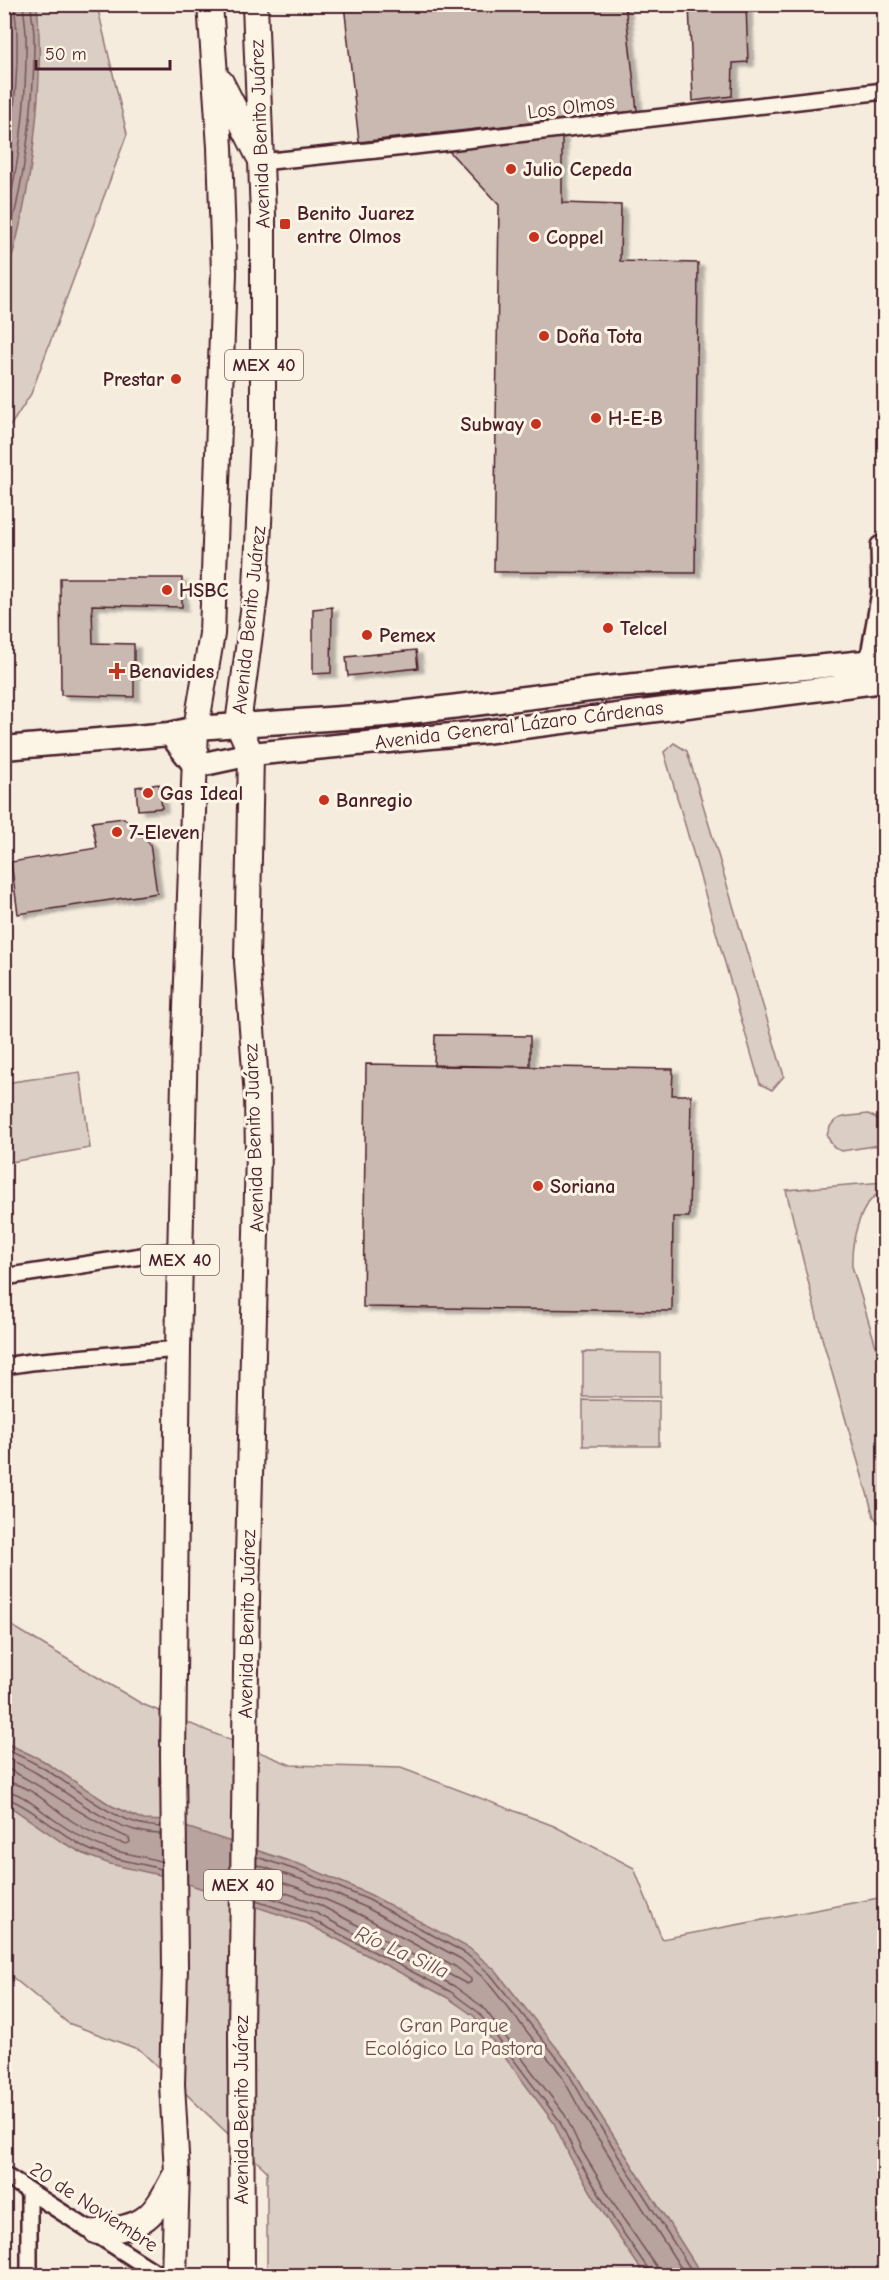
<svg xmlns="http://www.w3.org/2000/svg" width="889" height="2280" viewBox="0 0 889 2280" font-family="'Comic Neue',sans-serif">
	<defs>
		<filter id="shadow"><feDropShadow dx="6" dy="4" stdDeviation="1.5" flood-color="#0004"/></filter>
	</defs>
	<rect width="100%" height="100%" fill="#f5ecde"/>
	<filter id="ink" filterUnits="userSpaceOnUse"><feTurbulence type="fractalNoise" baseFrequency=".0167" numOctaves="2"/><feDisplacementMap in="SourceGraphic" scale="12" xChannelSelector="R" yChannelSelector="G"/><feConvolveMatrix kernelMatrix="1 2 1 2 8 2 1 2 1" color-interpolation-filters="sRGB"/></filter>
	<g filter="url(#ink)">
		<path fill="#dbcec4" stroke="#927678" stroke-width="1.5" d="M 5,5 L 97,5 L 127,134 L 31,394 L 5,434 Z
			M 674,743 L 687,751 L 784,1076 L 772,1090 L 760,1084 L 664,752 Z
			M 80,1072 L 90,1148 L 5,1163 L 5,1083 Z
			M 868,1114 C 885,1121 888,1128 879,1145 L 842,1151 L 834,1148 L 827,1136 C 831,1113 848,1117 868,1114 Z
			M 884,1182 L 884,1191 C 859,1200 851,1243 852,1266 L 884,1373 L 884,1528 L 874,1517 L 822,1338 L 786,1190 Z
			M 583,1352 L 660,1353 L 660,1397 L 583,1397 Z
			M 583,1400 L 659,1401 L 659,1446 L 583,1446 Z
			M 4,1621 L 142,1704 L 291,1765 L 401,1768 L 554,1826 L 634,1868 L 662,1939 L 884,1897 L 884,2275 L 267,2275 L 267,2171 L 140,2050 L 68,2023 L 5,1971 Z"/>
		<path fill="#b8a39e" stroke="#8c6e70" stroke-width="1.5" d="M 5,4 L 37,5 C 45,85 31,202 5,279 L 4,96 L 7,65 Z
			M 4,1742 L 42,1760 L 112,1806 L 144,1820 L 168,1821 L 307,1867 L 371,1895 L 469,1948 L 495,1970 L 571,2066 L 594,2105 L 702,2275 L 645,2275 L 610,2224 L 570,2157 L 554,2123 L 474,2016 L 448,1998 L 308,1924 L 164,1876 L 110,1864 L 86,1855 L 62,1842 L 5,1803 Z"/>
		<g fill="none" stroke-linecap="round" stroke-linejoin="round">
			<path stroke="#765459" stroke-width="1.5" d="M 4,182 C 12,134 18,85 17,37 C 17,26 15,15 14,4
				M 4,227 C 19,166 27,100 26,37 C 26,26 24,15 23,4
				M 4,258 C 23,186 35,111 34,37 C 34,26 31,15 31,4
				M 4,1749 C 16,1754 27,1759 38,1765 C 77,1787 113,1825 160,1827
				M 4,1757 C 15,1762 27,1767 38,1774 C 75,1798 114,1833 160,1834
				M 4,1767 C 48,1788 85,1819 129,1838 L 130,1842 L 127,1844 C 108,1840 88,1832 72,1821 C 54,1809 27,1782 4,1782
				M 4,1791 C 19,1791 34,1805 45,1813 C 66,1829 89,1844 115,1851 C 130,1854 145,1857 160,1861
				M 4,1798 C 23,1800 66,1839 88,1849 C 111,1860 137,1862 161,1869
				M 257,1857 L 305,1873 L 369,1900 L 465,1953 L 490,1974 L 566,2069 L 589,2109 L 695,2276
				M 257,1865 L 303,1880 L 365,1907 L 461,1959 L 485,1979 L 560,2073 L 582,2113 L 686,2276
				M 257,1883 L 318,1904 L 467,1984 L 471,1982 L 471,1979 L 456,1967 L 361,1915 L 299,1888 L 257,1874
				M 256,1893 L 314,1912 L 454,1986 L 483,2007 L 565,2115 L 582,2151 L 622,2217 L 656,2266 L 658,2276
				M 256,1901 L 311,1919 L 451,1992 L 478,2012 L 559,2120 L 576,2155 L 615,2221 L 649,2270 L 650,2276"/>
		</g>
		<path fill="#cab9b1" stroke="#4a1f2b" stroke-width="1.5" filter="url(#shadow)" d="M 344,4 L 625,4 L 637,111 L 359,142 Z
			M 689,4 L 746,4 L 748,62 L 733,63 L 732,96 L 693,101 Z
			M 562,135 L 562,203 L 621,205 L 620,261 L 698,263 L 695,573 L 494,572 L 499,205 L 447,149 Z
			M 60,578 L 182,578 L 182,607 L 92,605 L 93,643 L 134,644 L 134,697 L 61,695 Z
			M 332,607 L 331,673 L 313,674 L 313,609 Z
			M 416,650 L 418,668 L 348,676 L 346,657 Z
			M 159,784 L 162,808 L 138,810 L 136,787 Z
			M 124,818 L 150,844 L 157,893 L 18,914 L 11,862 L 97,848 L 92,822 Z
			M 435,1035 L 530,1036 L 530,1067 L 434,1066 Z
			M 366,1064 L 673,1069 L 672,1095 L 691,1095 L 689,1217 L 673,1217 L 672,1311 L 363,1307 Z"/>
		<g fill="none" stroke-linecap="round" stroke-linejoin="round">
			<g stroke="#4a1f2b" stroke-width="20">
				<path id="street" d="M 261,162 L 415,146 L 884,91
					M 868,661 L 880,592 L 879,545
					M 4,1277 L 181,1250
					M 4,1366 L 31,1362 L 178,1349
					M 4,2175 L 161,2276
					M 29,2276 L 29,2191"/>
			</g>
			<g stroke="#4a1f2b" stroke-width="27">
				<path id="secondary" d="M 170,734 L 195,766 L 251,754 L 484,732 L 884,681
					M 4,748 L 170,734 L 196,728 L 385,715 L 606,688 L 884,660"/>
			</g>
			<g stroke="#4a1f2b" stroke-width="28">
				<path id="primary" d="M 221,82 L 258,155
					M 97,2232 C 145,2227 153,2218 174,2177
					M 174,2276 L 177,2172 L 172,2084 L 175,1967 L 173,1755 L 178,1349 L 185,1036 L 196,728 L 212,634 L 224,273 L 220,147 L 210,4
					M 242,2276 L 241,2032 L 247,1598 L 258,1152 L 257,1097 L 247,961 L 251,754 L 238,724 L 256,589 L 263,434 L 263,215 L 255,4"/>
			</g>
			<use href="#street" stroke="#fcf5e5" stroke-width="15"/>
			<use href="#secondary" stroke="#fcf5e5" stroke-width="22"/>
			<use href="#primary" stroke="#fcf5e5" stroke-width="24"/>
		</g>
	</g>
	<g fill="#c8321e" stroke="#fcf5e5" stroke-width="2">
		<circle cx="511" cy="169" r="6"/>
		<rect x="279" y="218" width="12" height="12" rx="3"/>
		<circle cx="534" cy="237" r="6"/>
		<circle cx="544" cy="336" r="6"/>
		<circle cx="176" cy="379" r="6"/>
		<circle cx="596" cy="418" r="6"/>
		<circle cx="536" cy="424" r="6"/>
		<circle cx="167" cy="590" r="6"/>
		<circle cx="608" cy="628" r="6"/>
		<circle cx="367" cy="635" r="6"/>
		<path d="M114 662h6v6h6v6h-6v6h-6v-6h-6v-6h6z"/>
		<circle cx="148" cy="793" r="6"/>
		<circle cx="324" cy="800" r="6"/>
		<circle cx="117" cy="832" r="6"/>
		<circle cx="538" cy="1186" r="6"/>
	</g>
	<g text-anchor="middle" dominant-baseline="central" stroke-width="6" stroke-linejoin="round" paint-order="stroke">
		<g fill="#fcf5e5" stroke="#7f5f63" stroke-width="1.5">
			<rect x="225" y="350" width="78" height="30" rx="4.5"/>
			<rect x="141" y="1245" width="78" height="30" rx="4.5"/>
			<rect x="204" y="1870" width="78" height="30" rx="4.5"/>
		</g>
		<g font-size="18" font-weight="bold" fill="#4a1f2b">
			<text x="264" y="365">MEX 40</text>
			<text x="180" y="1260">MEX 40</text>
			<text x="243" y="1885">MEX 40</text>
		</g>
		<g font-size="20" fill="#4a1f2b" stroke="#fcf5e5">
			<text transform="translate(571 107) rotate(-7)">Los Olmos</text>
			<text transform="translate(260 134) rotate(-92)">Avenida Benito Juárez</text>
			<text transform="translate(249 620) rotate(-84)">Avenida Benito Juárez</text>
			<text transform="translate(519 725) rotate(-7)">Avenida General Lázaro Cárdenas</text>
			<text transform="translate(254 1138) rotate(-92)">Avenida Benito Juárez</text>
			<text transform="translate(247 1624) rotate(-89)">Avenida Benito Juárez</text>
			<text transform="translate(241 2110) rotate(-90)">Avenida Benito Juárez</text>
			<text transform="translate(94 2207) rotate(33)">20 de Noviembre</text>
		</g>
		<g font-size="20" font-weight="bold" fill="#4a1f2b" stroke="#fcf5e5" text-anchor="start">
			<text x="523" y="169">Julio Cepeda</text>
			<text x="297" y="213">Benito Juarez<tspan x="297" dy="23">entre Olmos</tspan></text>
			<text x="546" y="237">Coppel</text>
			<text x="556" y="336">Doña Tota</text>
			<text x="164" y="379" text-anchor="end">Prestar</text>
			<text x="608" y="418">H-E-B</text>
			<text x="524" y="424" text-anchor="end">Subway</text>
			<text x="179" y="590">HSBC</text>
			<text x="620" y="628">Telcel</text>
			<text x="379" y="635">Pemex</text>
			<text x="129" y="671">Benavides</text>
			<text x="160" y="793">Gas Ideal</text>
			<text x="336" y="800">Banregio</text>
			<text x="129" y="832">7-Eleven</text>
			<text x="550" y="1186">Soriana</text>
		</g>
		<g font-size="20" fill="#6e4b51" stroke="#fcf5e5">
			<text x="454" y="2025">Gran Parque<tspan x="454" dy="23">Ecológico La Pastora</tspan></text>
		</g>
		<g font-size="21" font-style="italic" fill="#704d53" stroke="#fcf5e5">
			<text transform="translate(402 1952) rotate(24)">Río La Silla</text>
		</g>
	</g>
	<rect width="889" height="2280" fill="none" stroke="#fcf5e5" stroke-width="24"/>
	<rect x="12" y="12" width="865" height="2256" fill="none" stroke="#4a1f2b" stroke-width="2" filter="url(#ink)"/>
	<path d="M36 60v9h134v-9" fill="none" stroke="#4a1f2b" stroke-width="3"/>
	<text x="45" y="60" font-size="18" fill="#4a1f2b" stroke="#fcf5e5" stroke-width="4.5" paint-order="stroke">50 m</text>
</svg>
